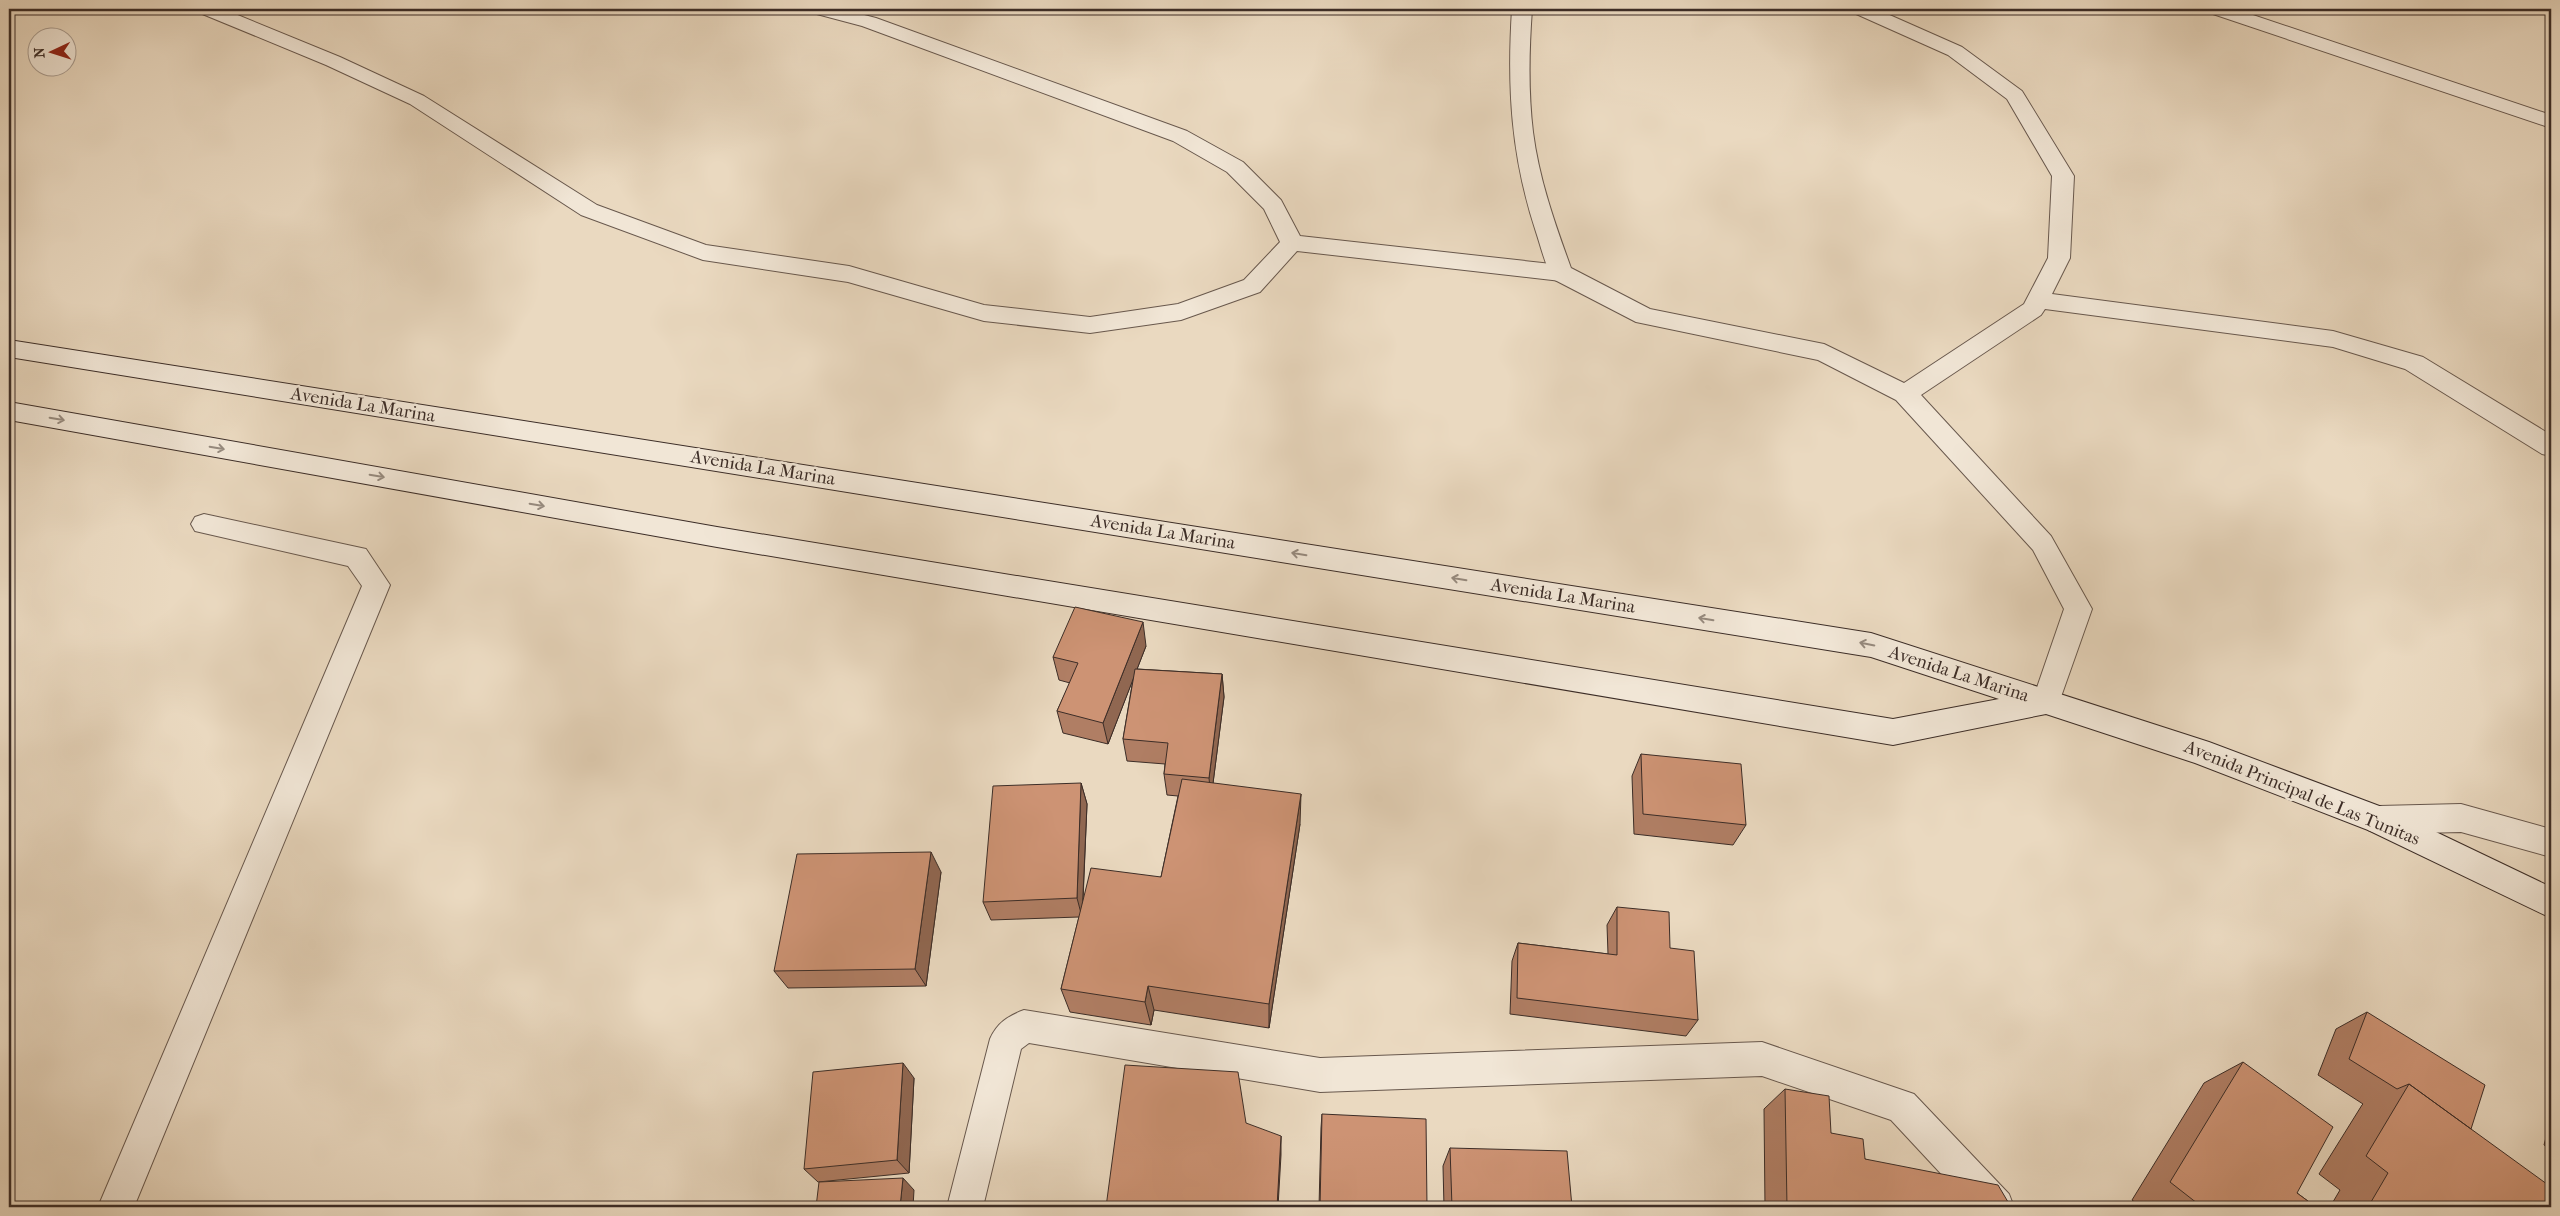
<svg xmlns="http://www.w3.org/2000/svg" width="2560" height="1216" viewBox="0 0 2560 1216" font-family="'IM FELL French Canon',serif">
	<rect width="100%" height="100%" fill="#ead9c0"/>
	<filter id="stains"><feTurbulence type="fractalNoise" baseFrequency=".004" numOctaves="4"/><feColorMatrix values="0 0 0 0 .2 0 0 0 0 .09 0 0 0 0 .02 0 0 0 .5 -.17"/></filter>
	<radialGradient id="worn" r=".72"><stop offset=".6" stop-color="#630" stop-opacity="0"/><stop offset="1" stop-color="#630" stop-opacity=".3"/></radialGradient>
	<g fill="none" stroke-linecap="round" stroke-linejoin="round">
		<g stroke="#68584d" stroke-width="2">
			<path id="service" d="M 197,9 L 223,9 L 340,57 L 424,96 L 597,205 L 706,245 L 849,266 L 984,305 L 1090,317 L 1178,304 L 1244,280 L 1280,242 L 1264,209 L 1227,172 L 1173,141 L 862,26 L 813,13 L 811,9 L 841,9 L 876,18 L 1187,131 L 1243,162 L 1281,200 L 1300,236 L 1561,265 L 1569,267 L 1572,273 L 1569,279 L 1561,281 L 1297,251 L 1260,292 L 1181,320 L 1090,333 L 984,321 L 848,282 L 703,260 L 581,215 L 410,104 L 326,65 L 200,13 Z
				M 2461,804 L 2551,829 L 2551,857 L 2461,832 L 2379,834 L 2368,830 L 2364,820 L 2368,810 L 2379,806 Z"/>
		</g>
		<g stroke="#68584d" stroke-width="2">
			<path id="minor" d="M 1512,9 L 1532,9 C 1529,50 1528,91 1533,132 C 1539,179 1555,224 1571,268 L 1650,309 L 1824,344 L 1904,383 L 2024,304 L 2048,258 L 2052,176 L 2007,99 L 1948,55 L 1854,13 L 1851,9 L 1876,9 L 1962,47 L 2022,91 L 2074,176 L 2070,258 L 2052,294 L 2333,331 L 2423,357 L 2551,435 L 2551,456 L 2542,454 L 2405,369 L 2333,347 L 2045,309 L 2041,315 L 1921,395 L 2051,536 L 2092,609 L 2056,711 L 2046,714 L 2036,711 L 2032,702 L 2064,609 L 2033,550 L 1896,400 L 1818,360 L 1636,322 L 1553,279 C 1545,265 1541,247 1536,232 C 1511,156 1507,88 1512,9 Z
				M 2208,9 L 2235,9 L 2551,115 L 2551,128 L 2210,13 Z
				M 204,514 L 366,549 L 390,585 L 134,1207 L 98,1207 L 362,586 L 348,566 L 195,531 L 191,524 L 195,517 Z
				M 1024,1010 L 1320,1058 L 1762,1042 L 1914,1094 L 2009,1194 L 2014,1207 L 1972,1207 L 1891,1120 L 1762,1076 L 1320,1092 L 1029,1043 L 1021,1049 L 983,1207 L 947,1207 L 990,1039 C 997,1023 1008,1016 1024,1010 Z"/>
		</g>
		<g stroke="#3c2d27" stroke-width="2">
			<path id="secondary" d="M 9,340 L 1871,633 L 2209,742 L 2390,810 L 2551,887 L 2551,918 L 2368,830 L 2195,763 L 2046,714 L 1893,745 L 717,547 L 9,420 L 9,402 L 717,527 L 1893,719 L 1999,699 L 1871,657 L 9,357 Z"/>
		</g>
		<use href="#service" fill="#f1e6d6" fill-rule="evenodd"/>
		<use href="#minor" fill="#f1e6d6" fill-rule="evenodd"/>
		<use href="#secondary" fill="#f1e6d6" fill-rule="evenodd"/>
	</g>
	<path fill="#b07e64" stroke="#3c2d27" d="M 1146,646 L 1137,669 L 1222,674 L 1224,697 L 1213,783 L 1300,824 L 1269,1028 L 1154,1010 L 1151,1025 L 1070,1012 L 1061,989 L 1079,917 L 991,920 L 983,902 L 1081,783 L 1087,804 L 1083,901 L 1161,877 L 1178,796 L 1167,795 L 1164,774 L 1165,764 L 1127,761 L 1123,739 L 1133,679 L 1108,744 L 1063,733 L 1057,711 L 1070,683 L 1059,680 L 1053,657 Z
		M 1641,754 L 1746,825 L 1733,845 L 1634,834 L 1632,776 Z
		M 941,872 L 926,986 L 788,988 L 774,971 Z
		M 1617,907 L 1670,948 L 1698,1020 L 1686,1036 L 1510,1014 L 1512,961 L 1518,943 L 1608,954 L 1607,925 Z
		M 2367,1012 L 2471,1129 L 2551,1207 L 2330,1207 L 2340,1190 L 2319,1174 L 2362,1105 L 2363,1104 L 2318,1075 L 2336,1029 Z
		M 2243,1062 L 2297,1193 L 2316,1207 L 2141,1207 L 2132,1200 L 2204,1083 Z
		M 914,1078 L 909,1173 L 818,1182 L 804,1169 Z
		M 1785,1089 L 1831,1133 L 1865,1159 L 2011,1207 L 1765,1207 L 1764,1109 Z
		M 1322,1114 L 1427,1207 L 1319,1207 L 1321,1128 Z
		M 2551,1118 L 2551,1149 L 2544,1145 Z
		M 1450,1148 L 1572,1207 L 1444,1207 L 1443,1166 Z"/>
	<path fill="#906751" stroke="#3c2d27" d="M 1143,622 L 1146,646 L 1108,744 L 1103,723 Z
		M 1222,674 L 1224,697 L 1211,799 L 1209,778 Z
		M 1081,783 L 1087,804 L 1082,917 L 1077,898 Z
		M 1301,794 L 1300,824 L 1269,1028 L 1269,1004 Z
		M 931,852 L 941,872 L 926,986 L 915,969 Z
		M 1148,986 L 1154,1010 L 1151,1025 L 1145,1002 Z
		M 903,1063 L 914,1078 L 909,1173 L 897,1160 Z
		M 1281,1136 L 1281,1155 L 1278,1207 L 1277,1207 Z
		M 903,1178 L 914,1190 L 913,1207 L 900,1207 Z"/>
	<path fill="#cd9374" stroke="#3c2d27" d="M 1075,607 L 1143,622 L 1103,723 L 1057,711 L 1078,663 L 1053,657 Z
		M 1135,669 L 1222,674 L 1209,778 L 1164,774 L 1168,743 L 1123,739 Z
		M 1641,754 L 1741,764 L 1746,825 L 1643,814 Z
		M 1182,779 L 1301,794 L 1269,1004 L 1148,986 L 1145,1002 L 1061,989 L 1091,868 L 1161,877 Z
		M 1081,783 L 1077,898 L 983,902 L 993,786 Z
		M 931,852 L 915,969 L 774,971 L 797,854 Z
		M 1617,907 L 1669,912 L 1670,948 L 1694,951 L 1698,1020 L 1517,998 L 1518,943 L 1617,955 Z
		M 2367,1012 L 2485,1085 L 2471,1129 L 2409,1084 L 2397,1089 L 2349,1059 Z
		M 2243,1062 L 2333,1127 L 2297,1193 L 2316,1207 L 2202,1207 L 2170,1182 Z
		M 903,1063 L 897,1160 L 804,1169 L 813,1072 Z
		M 1125,1065 L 1238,1072 L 1246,1123 L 1281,1136 L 1277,1207 L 1106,1207 Z
		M 2409,1084 L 2551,1187 L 2551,1207 L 2378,1207 L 2371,1202 L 2388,1173 L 2366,1156 Z
		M 1785,1089 L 1829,1096 L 1831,1133 L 1863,1139 L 1865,1159 L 1998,1185 L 2011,1207 L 1787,1207 Z
		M 1322,1114 L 1426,1119 L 1427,1207 L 1320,1207 Z
		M 1450,1148 L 1567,1151 L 1572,1207 L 1452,1207 Z
		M 903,1178 L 900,1207 L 816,1207 L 819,1182 Z"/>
	<defs><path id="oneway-shaft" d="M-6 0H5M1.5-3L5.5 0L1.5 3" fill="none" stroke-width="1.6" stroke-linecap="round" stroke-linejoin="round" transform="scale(1.25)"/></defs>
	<g stroke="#968a7e">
		<use href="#oneway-shaft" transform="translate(57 419) rotate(10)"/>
		<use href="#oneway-shaft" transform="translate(217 448) rotate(10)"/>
		<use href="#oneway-shaft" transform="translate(377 476) rotate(10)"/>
		<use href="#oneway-shaft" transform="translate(537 505) rotate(10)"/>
		<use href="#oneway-shaft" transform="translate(1299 554) rotate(-171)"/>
		<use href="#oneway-shaft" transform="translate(1459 579) rotate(-171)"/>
		<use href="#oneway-shaft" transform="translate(1706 619) rotate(-171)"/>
		<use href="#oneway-shaft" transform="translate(1867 644) rotate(-169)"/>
	</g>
	<g text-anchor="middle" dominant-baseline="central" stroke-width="5" stroke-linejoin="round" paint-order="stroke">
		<g font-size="18" fill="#3c2d27" stroke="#f1e6d6">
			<text transform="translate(363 405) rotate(9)">Avenida La Marina</text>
			<text transform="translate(763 468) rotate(9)">Avenida La Marina</text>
			<text transform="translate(1163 532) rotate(9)">Avenida La Marina</text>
			<text transform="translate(1563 596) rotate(9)">Avenida La Marina</text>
			<text transform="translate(1959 674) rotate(18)">Avenida La Marina</text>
			<text transform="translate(2302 793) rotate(22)">Avenida Principal de Las Tunitas</text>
		</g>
	</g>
	<rect width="2560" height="1216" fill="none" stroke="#ead9c0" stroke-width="30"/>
	<rect x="10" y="10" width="2540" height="1196" fill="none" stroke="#3c2d27" stroke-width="2.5"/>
	<rect x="15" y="15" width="2530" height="1186" fill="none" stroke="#3c2d27"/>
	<g transform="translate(52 52) rotate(266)"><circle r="24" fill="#f1e6d6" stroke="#a99c90"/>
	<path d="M0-4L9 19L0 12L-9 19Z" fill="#8f2418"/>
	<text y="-8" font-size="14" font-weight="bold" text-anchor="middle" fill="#3c2d27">N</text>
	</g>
	<rect width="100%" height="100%" filter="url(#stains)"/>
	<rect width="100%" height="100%" fill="url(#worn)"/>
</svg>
